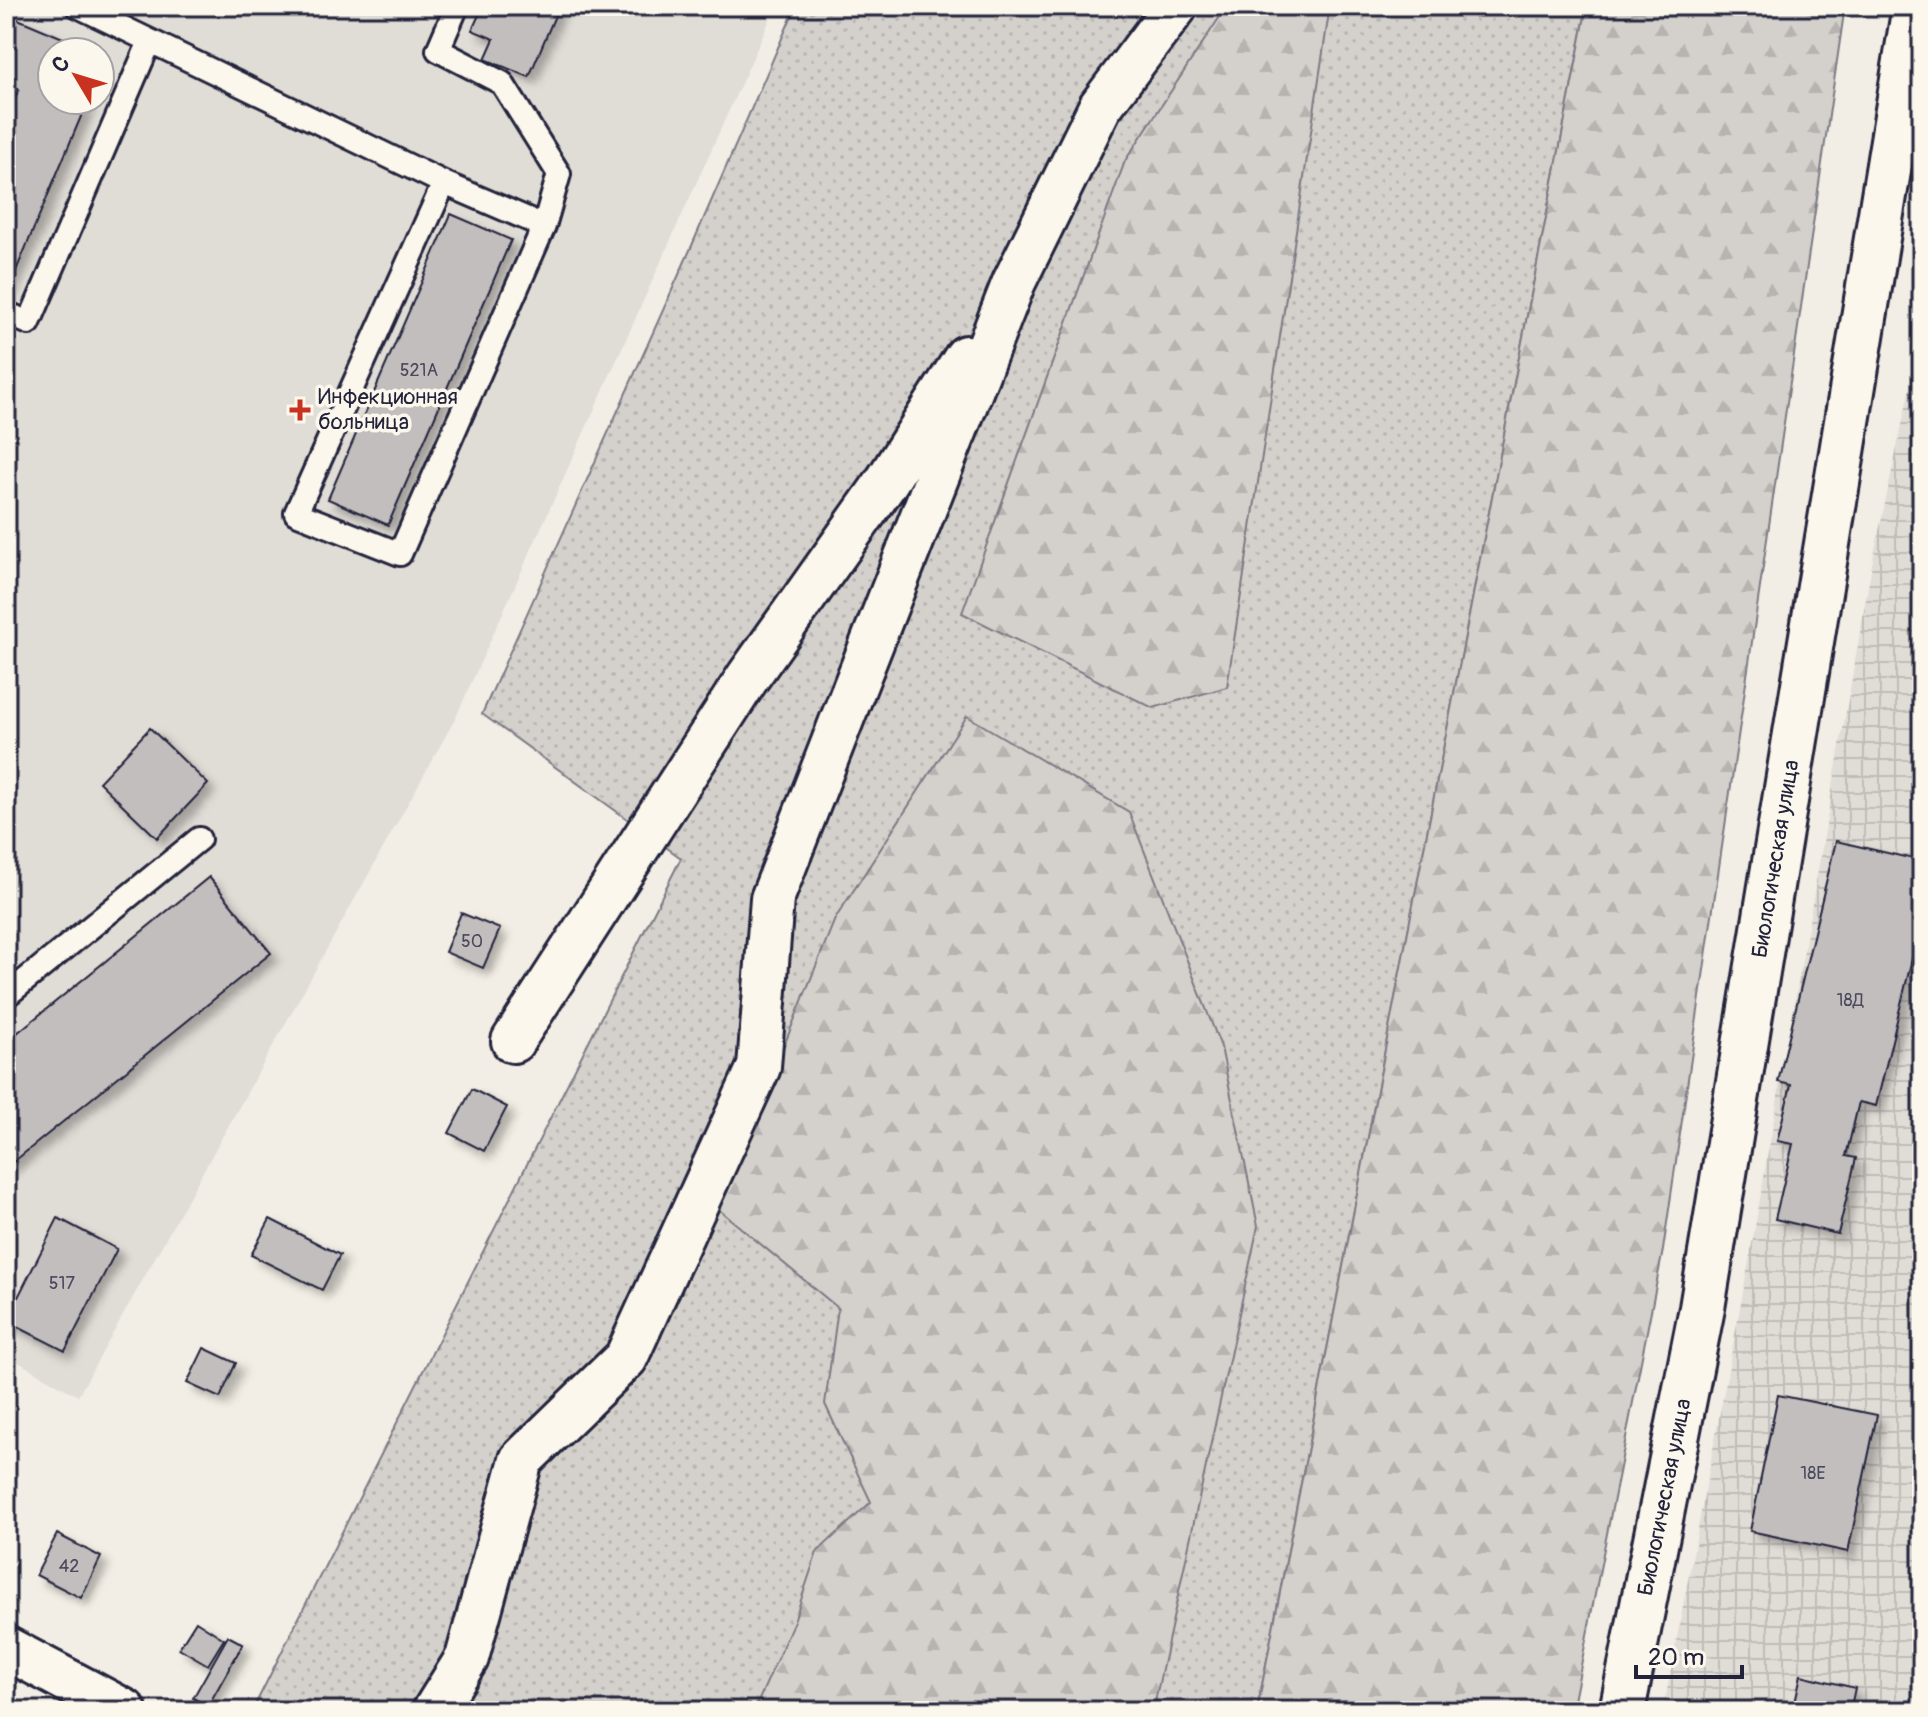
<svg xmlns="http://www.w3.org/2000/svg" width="1928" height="1717" viewBox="0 0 1928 1717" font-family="Pangolin,sans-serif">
	<defs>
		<pattern id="industrial-grid" width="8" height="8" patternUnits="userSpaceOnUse" patternTransform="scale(2)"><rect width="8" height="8" fill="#e0dcd6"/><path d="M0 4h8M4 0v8" fill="none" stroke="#c0bcb9"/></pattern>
		<pattern id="grass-dots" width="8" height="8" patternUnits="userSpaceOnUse" patternTransform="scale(2)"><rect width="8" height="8" fill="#d4d1cc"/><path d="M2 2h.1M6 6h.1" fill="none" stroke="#b6b3b0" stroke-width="1.8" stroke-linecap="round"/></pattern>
		<pattern id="forest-firs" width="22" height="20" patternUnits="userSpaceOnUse" patternTransform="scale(2)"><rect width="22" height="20" fill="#d4d1cc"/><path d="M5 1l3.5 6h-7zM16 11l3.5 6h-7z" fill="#b6b3b0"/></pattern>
		<filter id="shadow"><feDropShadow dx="7" dy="7" stdDeviation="4" flood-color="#0004"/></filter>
	</defs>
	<rect width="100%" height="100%" fill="#f2eee5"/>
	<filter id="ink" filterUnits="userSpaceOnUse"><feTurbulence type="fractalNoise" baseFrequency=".0125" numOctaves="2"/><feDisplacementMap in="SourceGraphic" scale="16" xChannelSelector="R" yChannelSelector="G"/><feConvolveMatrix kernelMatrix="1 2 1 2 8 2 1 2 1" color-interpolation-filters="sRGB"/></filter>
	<g filter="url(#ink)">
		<path fill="#e0dcd6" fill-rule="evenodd" d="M 6,6 L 776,6 L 455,719 L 78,1396 L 6,1355 ZM 52,52 L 100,52 L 100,100 L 52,100 Z"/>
		<path fill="url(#industrial-grid)" d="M 1922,332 L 1922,1711 L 1663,1711 L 1749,1261 L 1873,559 Z"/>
		<path fill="url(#grass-dots)" stroke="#7b7a84" stroke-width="2" d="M 796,6 L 1587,6 L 1257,1711 L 252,1711 L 681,858 L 482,714 L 690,250 Z"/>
		<path fill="url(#forest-firs)" stroke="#7b7a84" stroke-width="2" d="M 1227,6 L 1330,6 L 1227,687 L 1153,708 L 962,613 L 1125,161 Z
			M 1587,6 L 1845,6 L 1663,1250 L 1572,1711 L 1257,1711 Z
			M 967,716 L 1129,812 L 1221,1047 L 1258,1226 L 1153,1711 L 754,1711 L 794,1621 L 817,1552 L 871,1502 L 825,1404 L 838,1308 L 718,1209 L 835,919 Z"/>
		<path fill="#c2bebe" stroke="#22223b" stroke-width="2" filter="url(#shadow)" d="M 483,6 L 559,6 L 529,77 L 485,59 L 494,39 L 472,30 Z
			M 6,14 L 96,52 L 52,52 L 52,100 L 88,100 L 7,292 L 6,118 L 19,89 L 6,84 Z
			M 451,214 L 511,240 L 388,525 L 328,499 Z
			M 150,728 L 208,784 L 157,838 L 99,782 Z
			M 1836,841 L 1922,861 L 1922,918 L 1876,1106 L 1859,1102 L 1846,1156 L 1856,1158 L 1838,1234 L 1775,1219 L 1793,1144 L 1777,1141 L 1791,1085 L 1778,1082 Z
			M 209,877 L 271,953 L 6,1168 L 6,1042 Z
			M 461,913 L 500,929 L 483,968 L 445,952 Z
			M 472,1089 L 507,1107 L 484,1151 L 449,1133 Z
			M 58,1218 L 117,1249 L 65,1351 L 6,1321 Z
			M 270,1219 L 340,1255 L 322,1290 L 251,1255 Z
			M 204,1348 L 236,1363 L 220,1398 L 187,1383 Z
			M 1778,1395 L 1877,1415 L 1848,1552 L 1750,1531 Z
			M 57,1534 L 101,1557 L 81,1598 L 36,1575 Z
			M 196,1621 L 224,1639 L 208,1665 L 179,1648 Z
			M 228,1636 L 243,1644 L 208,1706 L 193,1698 Z
			M 1801,1675 L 1855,1688 L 1850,1711 L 1793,1711 Z"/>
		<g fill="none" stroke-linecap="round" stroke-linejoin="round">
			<g stroke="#22223b" stroke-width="28">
				<path id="lane" d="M 78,6 L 444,183 L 296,513 L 400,554 L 544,226 L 444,183
					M 457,6 L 438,50 L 502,83 L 559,174 L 544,226
					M 6,313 L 29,323 L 150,41
					M 6,996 L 199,839"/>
			</g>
			<g stroke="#22223b" stroke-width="48">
				<path id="street" d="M 513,1041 L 748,677 L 885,484 L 966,357
					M 6,1648 L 125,1711
					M 434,1711 L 467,1658 L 521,1460 L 626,1358 L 759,1067 L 772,899 L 848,704 L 1014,282 L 1100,107 L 1176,6"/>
			</g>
			<g stroke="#22223b" stroke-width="50">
				<g id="secondary">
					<path id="s1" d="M 1622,1711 L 1702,1308 L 1915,6"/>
				</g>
			</g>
			<use href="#lane" stroke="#fbf7ec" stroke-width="22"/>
			<use href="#street" stroke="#fbf7ec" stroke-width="42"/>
			<use href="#secondary" stroke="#fbf7ec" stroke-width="44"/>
		</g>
	</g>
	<path fill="#c8321e" stroke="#fbf7ec" stroke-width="3" d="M296 398h8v8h8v8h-8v8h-8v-8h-8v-8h8z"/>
	<g text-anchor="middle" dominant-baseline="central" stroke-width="7" stroke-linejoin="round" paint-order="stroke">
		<g font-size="18" fill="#4a495c">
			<text x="419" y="370">521А</text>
			<text x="472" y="941">50</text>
			<text x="1850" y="1000">18Д</text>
			<text x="62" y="1283">517</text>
			<text x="1813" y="1473">18Е</text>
			<text x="69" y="1566">42</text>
		</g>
		<g font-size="22" fill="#22223b" stroke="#fbf7ec" text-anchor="start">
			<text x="318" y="397">Инфекционная<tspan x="318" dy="25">больница</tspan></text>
		</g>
		<g font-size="22" fill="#22223b" stroke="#fbf7ec">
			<text stroke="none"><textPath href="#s1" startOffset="866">Биологическая улица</textPath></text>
			<text stroke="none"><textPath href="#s1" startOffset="218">Биологическая улица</textPath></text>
		</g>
	</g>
	<rect width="1928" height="1717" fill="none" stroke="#fbf7ec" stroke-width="32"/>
	<rect x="16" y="16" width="1896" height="1685" fill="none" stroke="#22223b" stroke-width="3" filter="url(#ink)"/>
	<g transform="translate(76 76) rotate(308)"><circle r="38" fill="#fbf7ec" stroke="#a4a2a5" stroke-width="2"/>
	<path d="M0-6L14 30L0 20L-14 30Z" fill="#c8321e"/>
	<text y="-12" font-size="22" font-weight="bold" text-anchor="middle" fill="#22223b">С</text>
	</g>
	<path d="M1636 1665v12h106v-12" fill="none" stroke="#22223b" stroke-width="4"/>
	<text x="1648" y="1665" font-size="24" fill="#22223b" stroke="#fbf7ec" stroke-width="6" paint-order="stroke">20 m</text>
</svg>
